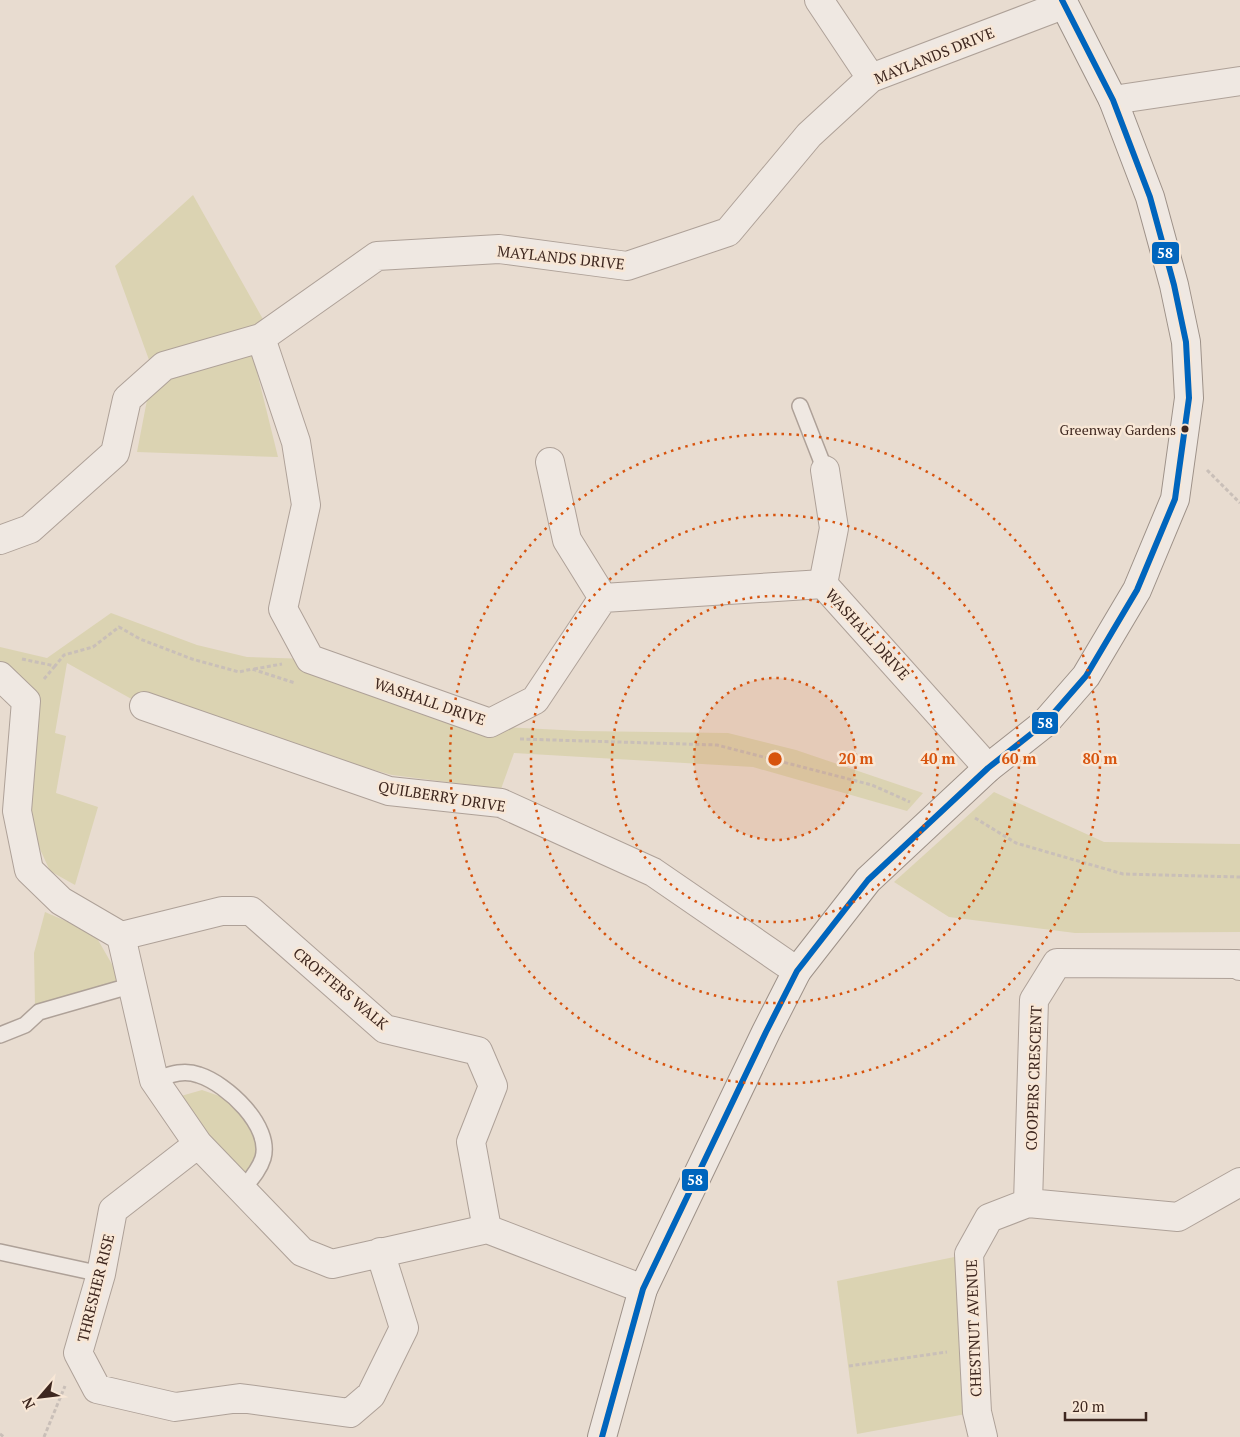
<svg xmlns="http://www.w3.org/2000/svg" width="1240" height="1437" viewBox="0 0 1240 1437" font-family="'PT Serif',serif">
	<rect width="100%" height="100%" fill="#e8dcd0"/>
	<path fill="#dbd3b2" d="M 193,195 L 264,321 L 252,352 L 278,457 L 137,452 L 147,400 L 157,382 L 115,266 Z
		M 111,613 L 197,645 L 247,657 L 310,659 L 504,727 L 581,731 L 728,733 L 796,750 L 923,793 L 907,811 L 753,767 L 514,753 L 501,789 L 392,775 L 144,706 L 67,663 L 55,733 L 66,736 L 56,793 L 98,807 L 75,885 L 50,871 L 23,812 L 26,701 L 0,676 L 0,647 L 47,658 Z
		M 994,792 L 1104,842 L 1240,844 L 1240,932 L 1075,933 L 949,917 L 894,882 Z
		M 45,912 L 94,933 L 121,980 L 35,1006 L 34,953 Z
		M 202,1090 L 228,1099 L 259,1137 L 265,1172 L 255,1191 L 198,1144 L 181,1096 Z
		M 969,1254 L 977,1412 L 857,1434 L 837,1281 Z"/>
	<g fill="none" stroke-linecap="round" stroke-linejoin="round">
		<g stroke="#aea198" stroke-width="18">
			<path id="lane" d="M 800,406 L 825,470
				M 0,1035 L 25,1025 L 39,1012 L 133,985
				M 154,1080 C 169,1075 183,1069 199,1075 C 227,1084 272,1126 263,1158 C 259,1171 250,1180 242,1190
				M 0,1252 L 101,1274"/>
		</g>
		<g stroke="#aea198" stroke-width="30">
			<path id="street" d="M 819,0 L 871,78
				M 1113,100 L 1240,81
				M 261,338 L 296,442 L 306,505 L 283,609 L 310,659 L 490,723 L 535,700 L 603,598 L 823,584 L 988,768
				M 550,462 L 567,540 L 603,598
				M 0,540 L 30,529 L 115,453 L 127,399 L 164,366 L 261,338 L 377,256 L 499,249 L 627,266 L 728,232 L 809,135 L 871,78 L 1063,5
				M 823,584 L 834,528 L 825,470
				M 0,676 L 26,701 L 17,811 L 29,870 L 61,901 L 121,936 L 154,1080 L 198,1144 L 302,1252 L 332,1264 L 487,1229 L 643,1289
				M 144,706 L 389,791 L 501,803 L 653,872 L 797,971
				M 121,936 L 222,911 L 251,911 L 385,1029 L 478,1051 L 493,1086 L 471,1142 L 487,1229
				M 198,1144 L 113,1210 L 101,1274 L 78,1353 L 97,1389 L 175,1407 L 240,1398 L 350,1413 L 371,1395 L 404,1328 L 380,1252
				M 1028,1203 L 1034,1000 L 1057,963 L 1237,964 L 1240,966
				M 983,1437 L 977,1412 L 969,1254 L 989,1218 L 1028,1203 L 1178,1217 L 1240,1182"/>
		</g>
		<g stroke="#9d9188" stroke-width="30">
			<path id="secondary" d="M 602,1437 L 643,1289 L 766,1032 L 797,971 L 868,880 L 988,768 L 1045,723 L 1086,676 L 1137,590 L 1175,499 L 1189,398 L 1186,342 L 1174,285 L 1150,197 L 1113,100 L 1062,0"/>
		</g>
		<path stroke="#c9bfb8" stroke-width="3" stroke-dasharray="4 2.5" stroke-linecap="butt" d="M 1207,470 L 1240,503
			M 22,659 L 55,666 L 64,655 L 93,647 L 119,627 L 140,639 L 192,659 L 239,672 L 252,669 L 295,683
			M 254,669 L 282,664
			M 44,679 L 55,666
			M 520,739 L 717,745 L 872,785 L 910,802
			M 975,818 L 1016,843 L 1123,874 L 1240,877
			M 849,1366 L 947,1352
			M 0,1434 L 4,1437
			M 44,1437 L 65,1386"/>
		<use href="#lane" stroke="#efe8e2" stroke-width="15"/>
		<use href="#street" stroke="#efe8e2" stroke-width="28"/>
		<use href="#secondary" stroke="#efe8e2" stroke-width="28"/>
		<g stroke="#f8e7d6" stroke-width="10">
			<path id="bus-1" d="M 602,1437 L 643,1289 L 766,1032 L 797,971 L 868,880 L 988,768 L 1045,723 L 1086,676 L 1137,590 L 1175,499 L 1189,398 L 1186,342 L 1174,285 L 1150,197 L 1113,100 L 1062,0"/>
		</g>
		<use href="#bus-1" stroke="#0065bd" stroke-width="6"/>
	</g>
	<circle cx="775" cy="759" r="81" fill="#d7540e" fill-opacity=".12"/>
	<g fill="none" stroke="#d7540e" stroke-width="2.5" stroke-dasharray="2.5 5">
		<circle cx="775" cy="759" r="81"/>
		<circle cx="775" cy="759" r="163"/>
		<circle cx="775" cy="759" r="244"/>
		<circle cx="775" cy="759" r="325"/>
	</g>
	<circle fill="#3e271f" stroke="#f8e7d6" stroke-width="2" cx="1185" cy="429" r="4.5"/>
	<g text-anchor="middle" dominant-baseline="central" stroke-width="5" stroke-linejoin="round" paint-order="stroke">
		<g font-size="14" fill="#3e271f" stroke="#f8e7d6" text-anchor="end">
			<text x="1176" y="429">Greenway Gardens</text>
		</g>
		<g font-size="15" fill="#3e271f" stroke="#f8e7d6">
			<text transform="translate(934 55) rotate(-22)">MAYLANDS DRIVE</text>
			<text transform="translate(561 257) rotate(6)">MAYLANDS DRIVE</text>
			<text transform="translate(868 634) rotate(48)">WASHALL DRIVE</text>
			<text transform="translate(430 701) rotate(19)">WASHALL DRIVE</text>
			<text transform="translate(442 796) rotate(9)">QUILBERRY DRIVE</text>
			<text transform="translate(341 988) rotate(40)">CROFTERS WALK</text>
			<text transform="translate(1033 1078) rotate(-88)">COOPERS CRESCENT</text>
			<text transform="translate(95 1288) rotate(-76)">THRESHER RISE</text>
			<text transform="translate(973 1328) rotate(-92)">CHESTNUT AVENUE</text>
		</g>
	</g>
	<circle cx="775" cy="759" r="8" fill="#d7540e" stroke="#f8e7d6" stroke-width="2.5"/>
	<g font-size="15" text-anchor="middle" font-weight="bold" fill="#d7540e" stroke="#f8e7d6" stroke-width="5" stroke-linejoin="round" paint-order="stroke">
		<text x="856" y="764">20 m</text>
		<text x="938" y="764">40 m</text>
		<text x="1019" y="764">60 m</text>
		<text x="1100" y="764">80 m</text>
	</g>
	<g stroke="#f8e7d6" stroke-width="2">
		<rect x="1151" y="241" width="29" height="24" rx="5" fill="#0065bd"/>
		<rect x="1031" y="711" width="28" height="24" rx="5" fill="#0065bd"/>
		<rect x="681" y="1168" width="28" height="24" rx="5" fill="#0065bd"/>
	</g>
	<g font-size="14" text-anchor="middle" font-weight="bold" fill="#fff">
		<text x="1165" y="258">58</text>
		<text x="1045" y="728">58</text>
		<text x="695" y="1185">58</text>
	</g>
	<g transform="translate(40 1397) rotate(242)" stroke="#f8e7d6" stroke-width="4" paint-order="stroke">
	<path d="M0-4L9 19L0 12L-9 19Z" fill="#3e271f"/>
	<text y="-8" font-size="14" font-weight="bold" text-anchor="middle" fill="#3e271f">N</text>
	</g>
	<path d="M1065 1412v8h81v-8" fill="none" stroke="#3e271f" stroke-width="2.5"/>
	<text x="1072" y="1412" font-size="15" fill="#3e271f" stroke="#f8e7d6" stroke-width="4" paint-order="stroke">20 m</text>
</svg>
